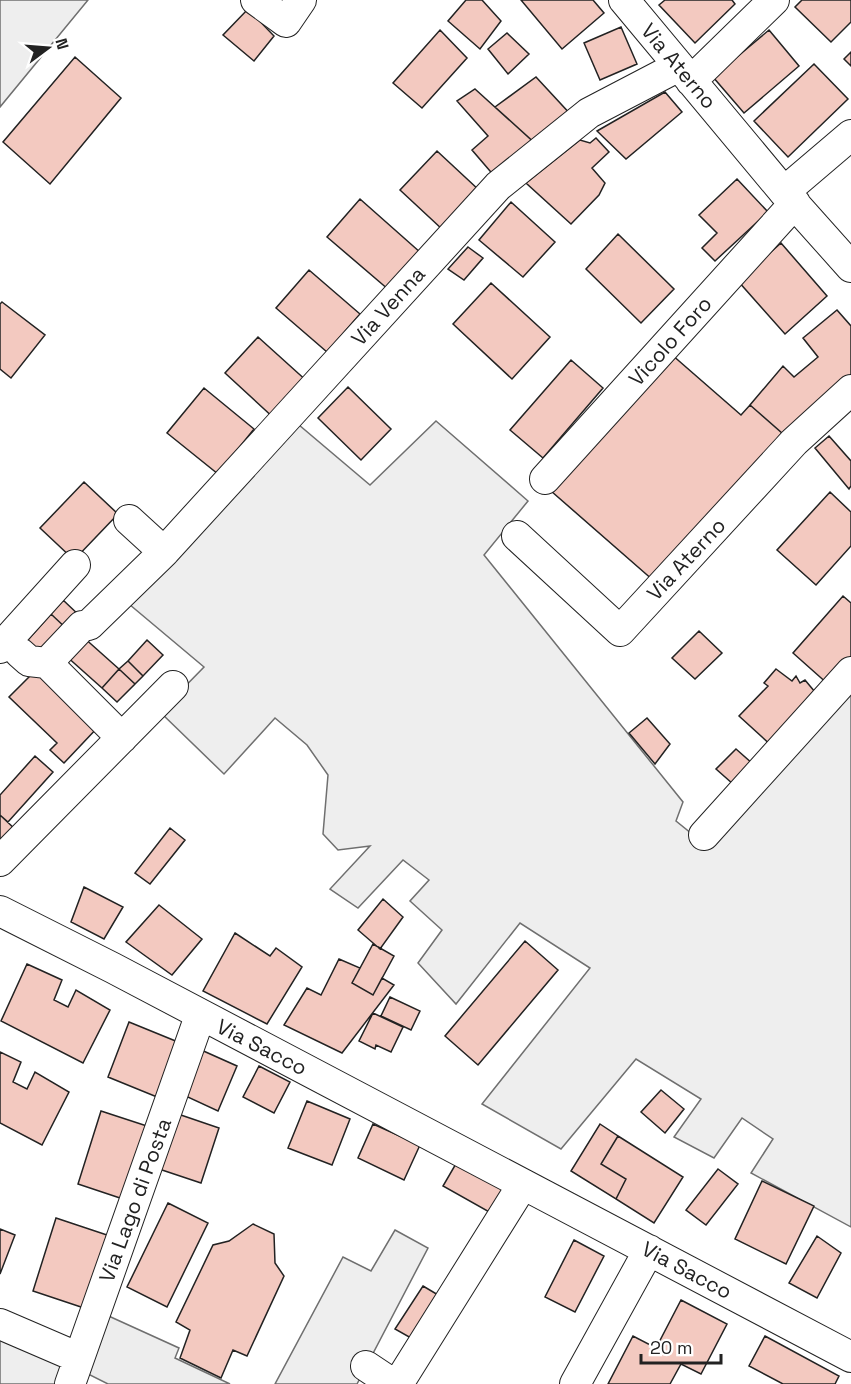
<svg xmlns="http://www.w3.org/2000/svg" width="851" height="1384" viewBox="0 0 851 1384" font-family="'Space Grotesk',sans-serif">
	<rect width="100%" height="100%" fill="#fff"/>
	<path fill="#eee" stroke="#6f6f6f" stroke-width="1.5" d="M 0,0 L 88,0 L 0,107 Z
		M 436,421 L 528,501 L 484,555 L 683,802 L 676,821 L 707,846 L 851,684 L 851,1227 L 751,1173 L 773,1139 L 742,1118 L 714,1158 L 674,1137 L 701,1099 L 636,1059 L 561,1149 L 482,1104 L 590,968 L 520,923 L 456,1004 L 418,963 L 442,930 L 410,901 L 429,880 L 403,860 L 358,908 L 330,889 L 370,846 L 338,850 L 323,834 L 328,775 L 307,745 L 275,718 L 224,774 L 160,712 L 204,667 L 123,599 L 299,425 L 370,485 Z
		M 395,1230 L 428,1248 L 357,1384 L 275,1384 L 343,1257 L 371,1271 Z
		M 0,1339 L 66,1366 L 60,1384 L 0,1384 Z"/>
	<path fill="#ededed" stroke="#6f6f6f" stroke-width="1.5" d="M 102,1313 L 179,1348 L 175,1358 L 230,1384 L 108,1384 L 80,1370 Z"/>
	<path fill="#f3c9c0" stroke="#222" stroke-width="1.5" d="M 466,0 L 482,0 L 501,21 L 480,49 L 448,21 Z
		M 521,0 L 593,0 L 604,13 L 562,49 Z
		M 665,0 L 732,0 L 735,4 L 695,43 L 659,5 Z
		M 802,0 L 851,0 L 851,22 L 831,42 L 795,7 Z
		M 248,9 L 274,36 L 254,61 L 223,35 Z
		M 621,27 L 637,64 L 600,80 L 584,43 Z
		M 440,30 L 467,58 L 422,108 L 393,83 Z
		M 769,30 L 799,66 L 744,113 L 713,77 Z
		M 507,33 L 529,54 L 508,74 L 488,49 Z
		M 851,52 L 851,66 L 844,59 Z
		M 75,57 L 121,98 L 50,184 L 3,142 Z
		M 814,64 L 848,99 L 788,157 L 754,121 Z
		M 536,77 L 573,117 L 538,146 L 495,107 Z
		M 475,89 L 538,146 L 496,178 L 472,150 L 488,136 L 457,101 Z
		M 665,92 L 682,112 L 626,159 L 597,131 Z
		M 596,138 L 609,152 L 592,168 L 605,183 L 599,195 L 571,224 L 526,183 L 580,140 L 590,143 Z
		M 437,151 L 480,191 L 443,230 L 400,190 Z
		M 737,179 L 768,212 L 715,261 L 702,248 L 717,233 L 699,215 Z
		M 360,199 L 421,253 L 389,290 L 327,237 Z
		M 511,202 L 555,242 L 523,277 L 479,240 Z
		M 618,234 L 674,289 L 641,323 L 586,269 Z
		M 781,243 L 827,296 L 785,334 L 738,281 Z
		M 468,247 L 483,258 L 464,280 L 448,269 Z
		M 309,270 L 360,314 L 327,352 L 276,308 Z
		M 491,283 L 550,337 L 512,379 L 453,324 Z
		M 2,302 L 45,335 L 11,378 L 0,369 L 0,304 Z
		M 837,310 L 851,326 L 851,379 L 782,433 L 750,405 L 783,366 L 794,377 L 818,357 L 803,338 Z
		M 258,337 L 309,383 L 276,420 L 225,373 Z
		M 671,354 L 741,415 L 750,405 L 782,433 L 654,581 L 551,491 Z
		M 571,360 L 603,388 L 543,458 L 510,430 Z
		M 348,387 L 391,429 L 361,460 L 318,418 Z
		M 204,388 L 254,429 L 218,474 L 167,433 Z
		M 829,436 L 851,461 L 851,486 L 849,489 L 815,448 Z
		M 84,482 L 118,514 L 74,560 L 40,528 Z
		M 830,492 L 851,512 L 851,546 L 816,585 L 777,550 Z
		M 843,596 L 851,603 L 851,661 L 829,685 L 793,653 Z
		M 63,600 L 81,617 L 69,631 L 51,614 Z
		M 51,614 L 69,631 L 44,658 L 26,642 Z
		M 699,631 L 722,653 L 695,679 L 672,658 Z
		M 82,636 L 119,669 L 102,688 L 65,655 Z
		M 147,640 L 163,655 L 143,676 L 128,661 Z
		M 128,661 L 143,676 L 135,684 L 119,669 Z
		M 39,667 L 99,726 L 64,763 L 50,750 L 57,743 L 9,697 Z
		M 119,669 L 135,684 L 117,702 L 102,688 Z
		M 776,669 L 792,681 L 796,676 L 800,683 L 805,680 L 820,698 L 774,748 L 739,716 L 768,686 L 764,683 Z
		M 647,718 L 670,744 L 655,764 L 629,733 Z
		M 736,749 L 753,764 L 733,784 L 716,769 Z
		M 35,756 L 53,772 L 8,822 L 0,815 L 0,795 Z
		M 0,815 L 17,831 L 0,848 Z
		M 170,828 L 185,840 L 150,884 L 135,873 Z
		M 84,887 L 123,907 L 104,939 L 71,922 Z
		M 383,899 L 403,917 L 380,949 L 358,930 Z
		M 159,905 L 202,939 L 172,975 L 126,942 Z
		M 235,933 L 270,956 L 276,948 L 302,967 L 267,1024 L 203,991 Z
		M 525,941 L 558,970 L 478,1065 L 445,1036 Z
		M 373,944 L 394,956 L 373,995 L 352,983 Z
		M 339,959 L 360,968 L 352,983 L 373,995 L 382,978 L 394,985 L 342,1053 L 284,1025 L 307,988 L 321,995 Z
		M 27,964 L 62,980 L 54,1000 L 68,1007 L 76,990 L 110,1010 L 83,1063 L 1,1021 Z
		M 390,997 L 420,1011 L 411,1030 L 381,1016 Z
		M 373,1013 L 403,1027 L 391,1052 L 376,1045 L 375,1049 L 359,1041 Z
		M 129,1022 L 178,1042 L 157,1097 L 108,1077 Z
		M 199,1049 L 237,1066 L 218,1111 L 179,1093 Z
		M 0,1052 L 21,1062 L 13,1082 L 27,1089 L 35,1072 L 69,1092 L 42,1145 L 0,1123 Z
		M 259,1066 L 290,1082 L 274,1113 L 243,1097 Z
		M 661,1090 L 684,1109 L 665,1133 L 641,1112 Z
		M 307,1101 L 350,1119 L 332,1165 L 288,1148 Z
		M 101,1111 L 153,1128 L 129,1201 L 78,1184 Z
		M 175,1113 L 219,1128 L 201,1183 L 156,1168 Z
		M 373,1124 L 420,1145 L 404,1180 L 358,1158 Z
		M 600,1124 L 618,1136 L 601,1164 L 626,1179 L 616,1199 L 571,1171 Z
		M 618,1136 L 683,1177 L 654,1223 L 616,1199 L 626,1179 L 601,1164 Z
		M 461,1155 L 508,1182 L 491,1213 L 443,1186 Z
		M 718,1169 L 738,1184 L 706,1225 L 686,1210 Z
		M 762,1181 L 814,1206 L 786,1264 L 735,1239 Z
		M 168,1203 L 208,1223 L 167,1307 L 127,1287 Z
		M 56,1218 L 107,1235 L 84,1308 L 33,1291 Z
		M 253,1224 L 274,1234 L 275,1263 L 284,1276 L 247,1356 L 233,1350 L 221,1378 L 180,1358 L 190,1330 L 176,1322 L 213,1245 L 229,1241 Z
		M 0,1229 L 15,1235 L 0,1274 Z
		M 817,1236 L 841,1253 L 817,1298 L 789,1283 Z
		M 574,1240 L 604,1256 L 575,1312 L 545,1297 Z
		M 423,1286 L 445,1299 L 418,1342 L 395,1329 Z
		M 681,1300 L 727,1324 L 701,1374 L 681,1364 L 670,1384 L 608,1384 L 633,1336 L 656,1348 Z
		M 765,1336 L 839,1376 L 835,1384 L 783,1384 L 749,1366 Z"/>
	<g fill="none" stroke-linecap="round" stroke-linejoin="round">
		<g stroke="#222" stroke-width="32">
			<path id="minor" d="M 256,0 L 286,22 L 301,0
				M 624,0 L 784,192 L 851,267
				M 691,81 L 774,0
				M 784,192 L 851,135
				M 545,479 L 795,203
				M 129,520 L 164,552 L 498,186 L 589,113 L 679,66
				M 517,536 L 620,631 L 794,442 L 851,390
				M 0,648 L 75,565
				M 20,653 L 29,661 L 47,663 L 122,738
				M 47,663 L 82,626 L 89,625 L 164,552
				M 704,835 L 851,672
				M 0,861 L 173,686
				M 0,911 L 113,968 L 851,1357
				M 0,1324 L 79,1358
				M 366,1366 L 393,1384
				M 70,1384 L 200,1016
				M 398,1384 L 523,1184
				M 575,1384 L 649,1250"/>
		</g>
		<use href="#minor" stroke="#fff" stroke-width="30"/>
	</g>
	<g text-anchor="middle" dominant-baseline="central" stroke-width="4.5" stroke-linejoin="round" paint-order="stroke">
		<g font-size="21" fill="#222" stroke="#fff">
			<text transform="translate(679 66) rotate(50)">Via Aterno</text>
			<text transform="translate(388 306) rotate(-48)">Via Venna</text>
			<text transform="translate(670 341) rotate(-48)">Vicolo Foro</text>
			<text transform="translate(686 559) rotate(-47)">Via Aterno</text>
			<text transform="translate(262 1047) rotate(27)">Via Sacco</text>
			<text transform="translate(135 1200) rotate(-70)">Via Lago di Posta</text>
			<text transform="translate(687 1270) rotate(28)">Via Sacco</text>
		</g>
	</g>
	<g transform="translate(48 48) rotate(74)" stroke="#ffffff" stroke-width="4.5" paint-order="stroke">
	<path d="M0-4.5L10 22L0 15L-10 22Z" fill="#222222"/>
	<text y="-9" font-size="16" font-weight="bold" text-anchor="middle" fill="#222222">N</text>
	</g>
	<path d="M641 1354v9h80v-9" fill="none" stroke="#222222" stroke-width="3"/>
	<text x="650" y="1354" font-size="18" fill="#222222" stroke="#ffffff" stroke-width="4.5" paint-order="stroke">20 m</text>
</svg>
